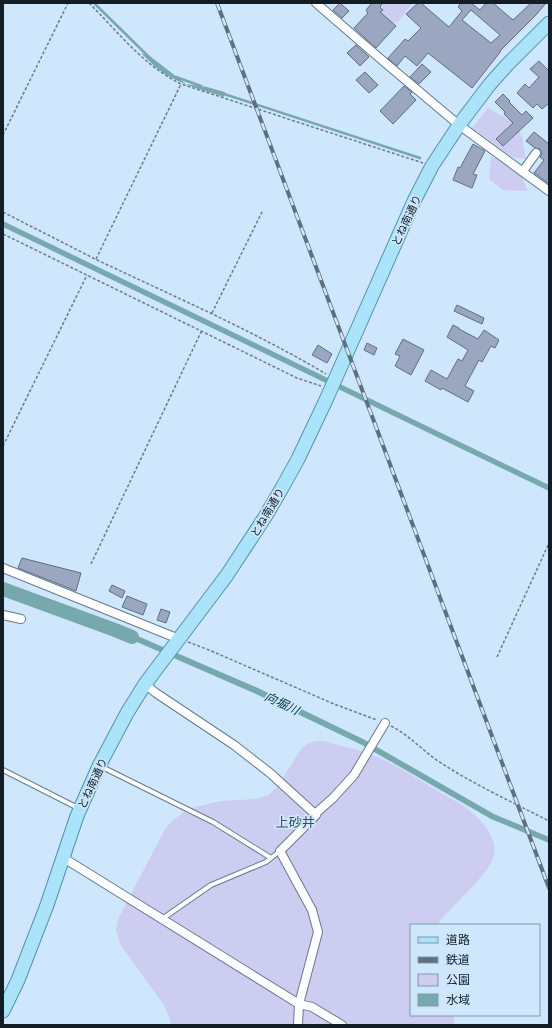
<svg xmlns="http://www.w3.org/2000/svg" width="552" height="1028" viewBox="0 0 552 1028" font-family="Manrope,'Noto Sans JP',sans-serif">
	<rect width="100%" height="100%" fill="#cee7fd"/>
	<path fill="#cccdf1" d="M 384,3 L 411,3 L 412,4 L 398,22 L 377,25 Z
		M 488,108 L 516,124 L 522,137 L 526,159 L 512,157 L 472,128 Z
		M 491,157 L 501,160 L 511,170 L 521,175 L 528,191 L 503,190 L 489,179 Z
		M 323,741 C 337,745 353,748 367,753 C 393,762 416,778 439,792 C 449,798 461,803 470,811 C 482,821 498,838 494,855 C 491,873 449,908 437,925 L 411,925 L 411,1015 L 454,1015 L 454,1025 L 171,1025 L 170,1019 L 164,1005 L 120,944 L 116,929 L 118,919 L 165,829 L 172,821 L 184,812 L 191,808 L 221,801 L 256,799 L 269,795 L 278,786 L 301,749 C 308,742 314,741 323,741 Z"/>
	<path fill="#77a8ae" d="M 141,53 L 151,57 L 186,84 L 207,87 L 225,92 L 224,97 C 206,91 187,86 170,77 C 159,71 150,62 141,53 Z
		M 3,221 L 549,485 L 549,491 L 3,227 Z
		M 117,627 L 258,688 L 365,740 L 494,814 L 549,837 L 549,843 L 491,819 L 362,745 L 256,694 L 114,632 Z"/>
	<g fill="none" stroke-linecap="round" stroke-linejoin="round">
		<path stroke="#77a8ae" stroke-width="2.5" d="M 94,3 L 150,58
			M 176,77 L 201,86
			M 221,93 L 420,158"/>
		<path stroke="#77a8ae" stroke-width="14" d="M 3,589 L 115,630 L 132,637"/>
	</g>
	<path fill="#9ba7c1" stroke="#616c84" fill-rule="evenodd" d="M 340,3 L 349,11 L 342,18 L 333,10 Z
		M 372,3 L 383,3 L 380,7 L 383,10 L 380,12 L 396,26 L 376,48 L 354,28 L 368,13 L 366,10 Z
		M 418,3 L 421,3 L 449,27 L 462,11 L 458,7 L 461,3 L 471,3 L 480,10 L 486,3 L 493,3 L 513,20 L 531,3 L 546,3 L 536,15 L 500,51 L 501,51 L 472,88 L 428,53 L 417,66 L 405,56 L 397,66 L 388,58 L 405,39 L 408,41 L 421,28 L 406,14 ZM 471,10 L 500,35 L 491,43 L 462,20 Z
		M 356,45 L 369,57 L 360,66 L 347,53 Z
		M 539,61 L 549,71 L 549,103 L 542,109 L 537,104 L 533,108 L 517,93 L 525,84 L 529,88 L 539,77 L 530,69 Z
		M 422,64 L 431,72 L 419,84 L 410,77 Z
		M 365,72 L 378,85 L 369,93 L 356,80 Z
		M 404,86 L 412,92 L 410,94 L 416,100 L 393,124 L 380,111 Z
		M 503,94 L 510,101 L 509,102 L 522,115 L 526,111 L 533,118 L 503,146 L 496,139 L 513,123 L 504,114 L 505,112 L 495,102 Z
		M 534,132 L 549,144 L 549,184 L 534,173 L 544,160 L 540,157 L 542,153 L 540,149 L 535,148 L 526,141 Z
		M 473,144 L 485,151 L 473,174 L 477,175 L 472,188 L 453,180 L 458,167 L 460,168 Z
		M 457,305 L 484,318 L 482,324 L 454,311 Z
		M 453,325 L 459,328 L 459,329 L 478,339 L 484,330 L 499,340 L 495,348 L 491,346 L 482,362 L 479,360 L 465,386 L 474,391 L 468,402 L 442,388 L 441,390 L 425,381 L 431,370 L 447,379 L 458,359 L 462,361 L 468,350 L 447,337 Z
		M 403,339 L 424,350 L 411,375 L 395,366 L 400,356 L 395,354 Z
		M 367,343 L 377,348 L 374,355 L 364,350 Z
		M 318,345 L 332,354 L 327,363 L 312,355 Z
		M 22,558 L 81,573 L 76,591 L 18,568 Z
		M 112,585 L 125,591 L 122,598 L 109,591 Z
		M 127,596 L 147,604 L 143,615 L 122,607 Z
		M 161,609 L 170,612 L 166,623 L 157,620 Z"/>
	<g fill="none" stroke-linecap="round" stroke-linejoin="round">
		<g stroke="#647a8e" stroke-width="6">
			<path id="lane" d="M 100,766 L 213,822 L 271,858
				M 3,770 L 78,808
				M 162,919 L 211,885 L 266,862 L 280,851"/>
		</g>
		<g stroke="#647a8e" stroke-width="10">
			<path id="street" d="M 316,3 L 383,61 L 459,125 L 549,191
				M 523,171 L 536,153
				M 3,568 L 179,639
				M 3,615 L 21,619
				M 145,684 L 156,693 L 234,745 L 270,773 L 315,814
				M 62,857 L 299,1004 L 312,1007 L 342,1025
				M 298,1025 L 299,1004 L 318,932 L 312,910 L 280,851 L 316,815 L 315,814 L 333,798 L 354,775 L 385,723"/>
		</g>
		<g stroke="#5292ad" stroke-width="15">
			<path id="primary" d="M 3,1011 L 18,980 L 47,905 L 77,816 L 99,766 L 127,713 L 145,684 L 227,575 L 265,517 L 282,488 L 298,459 L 326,400 L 414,201 L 432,166 L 459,125 L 490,84 L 507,65 L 549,23"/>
		</g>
		<path stroke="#6a7b89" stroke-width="1.5" stroke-dasharray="3 2" stroke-linecap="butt" d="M 89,3 C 118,32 144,66 181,84 L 423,163
			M 3,135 L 68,3
			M 3,212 C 34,228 64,243 95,259 C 173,296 252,330 326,374
			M 3,234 L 297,378 L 321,386
			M 96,259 L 181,84
			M 212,313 L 263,210
			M 3,446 L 87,275
			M 91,564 L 202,330
			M 188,642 L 209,650 L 334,704 L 377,720
			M 497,657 L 549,543
			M 391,726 C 409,735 422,750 438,761 C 473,784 512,802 549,821"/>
		<use href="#lane" stroke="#fff" stroke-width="4"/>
		<use href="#street" stroke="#fff" stroke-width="8"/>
		<use href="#primary" stroke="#abe3fa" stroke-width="13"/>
		<g stroke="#5f6f7d" stroke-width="4">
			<path id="rail" d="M 217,3 L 549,888"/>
		</g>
		<use href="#rail" stroke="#cee7fd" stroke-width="2.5" stroke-dasharray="8" stroke-linecap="butt"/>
	</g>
	<g text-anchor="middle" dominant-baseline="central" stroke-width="3.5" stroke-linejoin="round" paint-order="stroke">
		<g font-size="11" fill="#141d25" stroke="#cee7fd">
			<text transform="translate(406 220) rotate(-65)">とね南通り</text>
			<text transform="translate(267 512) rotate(-59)">とね南通り</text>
			<text transform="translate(92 783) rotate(-65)">とね南通り</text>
		</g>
		<g font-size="12" font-style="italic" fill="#003136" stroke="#cee7fd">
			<text transform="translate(282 703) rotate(26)">向堀川</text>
		</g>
		<g font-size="13" fill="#394e60" stroke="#cee7fd">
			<text x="295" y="822">上砂井</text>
		</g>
	</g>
	<rect width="552" height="1028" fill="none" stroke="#141d25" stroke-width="8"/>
	<rect x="410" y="924" width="130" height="92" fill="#cee7fd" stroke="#8496a7"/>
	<rect x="418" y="937" width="20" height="6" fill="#abe3fa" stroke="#8496a7"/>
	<text x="446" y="944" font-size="12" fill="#141d25">道路</text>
	<rect x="418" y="957" width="20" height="6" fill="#5f6f7d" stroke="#8496a7"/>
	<text x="446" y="964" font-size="12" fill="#141d25">鉄道</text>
	<rect x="418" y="974" width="20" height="12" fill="#cccdf1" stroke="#8496a7"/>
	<text x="446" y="984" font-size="12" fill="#141d25">公園</text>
	<rect x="418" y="994" width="20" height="12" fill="#77a8ae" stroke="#8496a7"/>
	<text x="446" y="1004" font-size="12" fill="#141d25">水域</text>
</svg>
